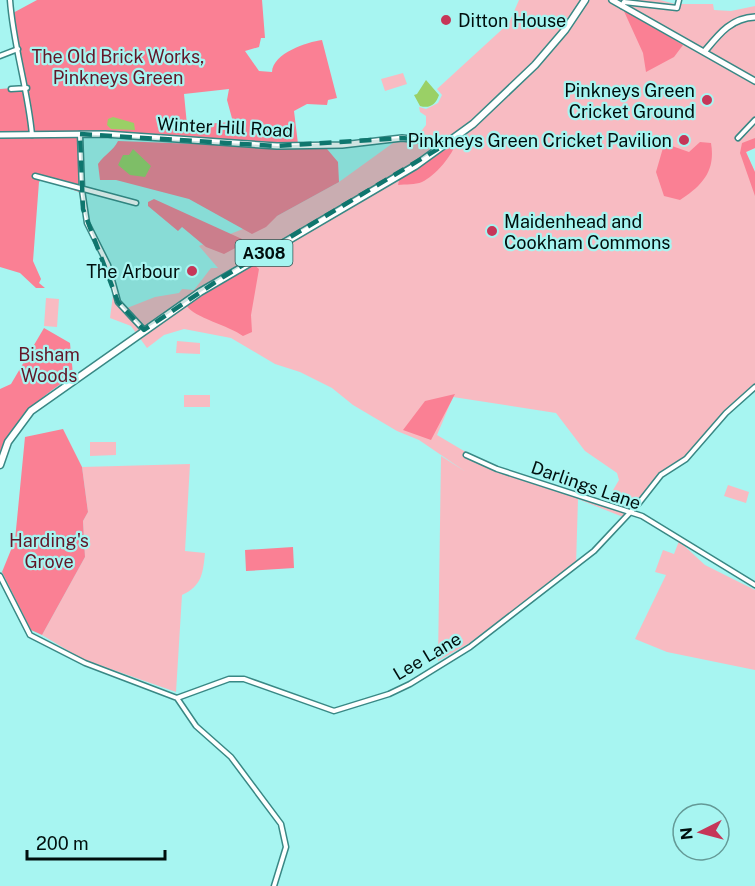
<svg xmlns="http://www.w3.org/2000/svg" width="755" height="886" viewBox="0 0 755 886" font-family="'Public Sans',sans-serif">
	<rect width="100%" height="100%" fill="#a7f5f1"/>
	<path fill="#f8bbc2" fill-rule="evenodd" d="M 519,0 L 660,0 L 675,4 L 713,4 L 714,10 L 731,11 L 755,6 L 755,148 L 746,152 L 755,172 L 755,385 L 685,458 L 658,475 L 623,517 L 578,499 L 576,565 L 468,644 L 438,661 L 441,456 L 466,472 L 419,440 L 397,431 L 353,405 L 332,388 L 300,372 L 275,364 L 231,338 L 184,329 L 164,335 L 147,348 L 131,326 L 110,318 L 113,295 L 122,310 L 155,297 L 179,293 L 182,289 L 194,290 L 211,268 L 218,268 L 199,246 L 277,216 L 339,182 L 393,143 L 401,140 L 415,142 L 413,135 L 419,134 L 426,125 L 426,116 L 420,112 L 419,107 L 426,109 L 438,103 L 442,95 L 437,89 L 509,23 ZM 453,397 L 556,413 L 585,451 L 617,473 L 619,480 L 606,502 L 486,464 L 437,435 Z
		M 403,73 L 407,84 L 385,91 L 381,79 Z
		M 46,298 L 59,299 L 57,327 L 44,326 Z
		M 177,341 L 200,343 L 200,354 L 176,353 Z
		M 184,395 L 210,395 L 210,407 L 184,407 Z
		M 90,442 L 116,442 L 116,455 L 90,456 Z
		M 190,464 L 185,551 L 205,553 C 203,573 202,586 182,595 L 176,692 L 82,659 L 42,635 L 85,557 L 83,521 L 88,512 L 82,467 Z
		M 728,485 L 749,492 L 746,503 L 724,496 Z
		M 679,541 L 705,565 L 755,590 L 755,670 L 667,652 L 635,639 L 666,575 L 655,572 L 663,550 L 674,554 Z"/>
	<path fill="#fa8094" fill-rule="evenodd" d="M 37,0 L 262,0 L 265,38 L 261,38 L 259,47 L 245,51 L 259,71 L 272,72 C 273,53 307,42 322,40 L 337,98 L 328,100 L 327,105 L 307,104 L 294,111 L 298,144 L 34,132 L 3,137 L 74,136 L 79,140 L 79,192 L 42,179 L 39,182 L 33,261 L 41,279 L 39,283 L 45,288 L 36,288 L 20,273 L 0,267 L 0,89 L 26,87 L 27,91 L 11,14 ZM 229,89 L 227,100 L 233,122 L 187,125 L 184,94 Z
		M 623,9 L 683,45 L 674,57 L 646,72 L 643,53 Z
		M 667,134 L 672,146 L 689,152 L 700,142 L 711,143 C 716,172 701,186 680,200 L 664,196 L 656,172 Z
		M 755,138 L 755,148 L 746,152 L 755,172 L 755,196 L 740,153 L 742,143 Z
		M 118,141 L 327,149 L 338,162 L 339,182 L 277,216 L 266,227 L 252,234 L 189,199 L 116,180 L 100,180 L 98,164 C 105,154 113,151 118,141 Z
		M 456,142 C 453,155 435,176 422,182 C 415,185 406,184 398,185 L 399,180 Z
		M 154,199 L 242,239 L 241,245 L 224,254 L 206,247 L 182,227 L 178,231 L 148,206 L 148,202 Z
		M 252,263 L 259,269 L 251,315 L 252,332 L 243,336 C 230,326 193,317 187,306 Z
		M 44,328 L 70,343 L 73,375 C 35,403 17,412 0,458 L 0,389 L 11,384 Z
		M 455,394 L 431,440 L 403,430 L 425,401 Z
		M 63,429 L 82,467 L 88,512 L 83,521 L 85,557 L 42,635 L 31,630 L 2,572 L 15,540 L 25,437 Z
		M 293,547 L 294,568 L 246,571 L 245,550 Z"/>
	<path fill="#9ad066" d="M 426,80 L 439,95 C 436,104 430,109 420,106 L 414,95 L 417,94 Z
		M 113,117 L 134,123 L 135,130 L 111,129 L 107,125 L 108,119 Z
		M 133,149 L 151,166 L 145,177 L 130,175 L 118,165 L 123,155 L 129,155 Z"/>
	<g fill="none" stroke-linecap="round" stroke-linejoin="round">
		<g stroke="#398885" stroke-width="7">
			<path id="street" d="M 10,0 C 13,45 28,89 32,135
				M 622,6 L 624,2 L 677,8 L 679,0
				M 0,56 L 18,49
				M 11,89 L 27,88
				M 80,134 L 82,190 L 87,223 L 108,265 L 118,302 L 144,330
				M 738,138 L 755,120
				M 35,176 L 136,203
				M 466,455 L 497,469 L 642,516 L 755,585
				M 0,576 L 30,635 L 85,663 L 177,698 L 229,679 L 244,679 L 334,711 L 389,694 L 410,684 L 470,647 L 594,551 L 639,503 L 661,475 L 686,459 L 726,413 L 755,387
				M 177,698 L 196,726 L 231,757 L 281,824 L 286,847 L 274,886"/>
		</g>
		<g stroke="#398885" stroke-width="8">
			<path id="secondary" d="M 612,0 L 755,81
				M 705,51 C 719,34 731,18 755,17
				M 0,135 L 105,134 L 277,146 L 342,145 L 402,138 L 448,143"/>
		</g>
		<g stroke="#398885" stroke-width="9">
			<path id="primary" d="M 0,465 L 8,442 L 31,411 L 200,292 L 415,166 L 473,124 L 535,65 L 565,30 L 585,0"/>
		</g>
		<use href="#street" stroke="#fff" stroke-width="4"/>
		<use href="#secondary" stroke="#fff" stroke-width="5"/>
		<use href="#primary" stroke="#fff" stroke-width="6"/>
	</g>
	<path fill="#0f766e" fill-opacity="0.2" stroke="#0f766e" stroke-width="4.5" stroke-dasharray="12 8" stroke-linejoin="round" d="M 80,134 L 277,146 L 402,138 L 448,143 L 223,277 L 144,330 L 118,302 L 83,209 Z"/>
	<g fill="#c63658" stroke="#a7f5f1" stroke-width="2">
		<circle cx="446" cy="20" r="6"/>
		<circle cx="707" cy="100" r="6"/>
		<circle cx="684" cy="140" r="6"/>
		<circle cx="492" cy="231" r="6"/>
		<circle cx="192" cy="271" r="6"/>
	</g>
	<g text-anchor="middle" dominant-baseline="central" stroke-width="4.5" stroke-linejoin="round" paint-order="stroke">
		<rect fill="#a7f5f1" stroke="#325452" stroke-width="1.5" x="235.5" y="240" width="57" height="26" rx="4.5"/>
		<g font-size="16" font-weight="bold" fill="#000f0e">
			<text x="264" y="253">A308</text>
		</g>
		<g font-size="18" fill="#000f0e" stroke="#a7f5f1" text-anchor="end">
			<text x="458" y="20" text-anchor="start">Ditton House</text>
			<text x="695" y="90">Pinkneys Green<tspan x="695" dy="21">Cricket Ground</tspan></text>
			<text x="672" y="140">Pinkneys Green Cricket Pavilion</text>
			<text x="504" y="221" text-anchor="start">Maidenhead and<tspan x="504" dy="21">Cookham Commons</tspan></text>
			<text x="180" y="271">The Arbour</text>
		</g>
		<g font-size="18" fill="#621728" stroke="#a7f5f1">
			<text x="118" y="56">The Old Brick Works,<tspan x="118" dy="21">Pinkneys Green</tspan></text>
			<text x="49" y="354">Bisham<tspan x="49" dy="21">Woods</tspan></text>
			<text x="49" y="540">Harding's<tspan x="49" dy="21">Grove</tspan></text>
		</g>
		<g font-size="18" fill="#000f0e" stroke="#a7f5f1">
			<text transform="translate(225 127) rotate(3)">Winter Hill Road</text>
			<text transform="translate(586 485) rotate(19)">Darlings Lane</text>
			<text transform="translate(427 656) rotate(-31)">Lee Lane</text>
		</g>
	</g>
	<g transform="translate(701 832) rotate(264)"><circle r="28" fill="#a7f5f1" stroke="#649996" stroke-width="1.5"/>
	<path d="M0-4.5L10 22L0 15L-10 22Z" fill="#c63658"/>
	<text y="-9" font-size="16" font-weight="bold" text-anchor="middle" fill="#000f0e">N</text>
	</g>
	<path d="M27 850v9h138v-9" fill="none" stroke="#000f0e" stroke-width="3"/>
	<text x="36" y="850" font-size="18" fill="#000f0e" stroke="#a7f5f1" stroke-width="4.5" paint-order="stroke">200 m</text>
</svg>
